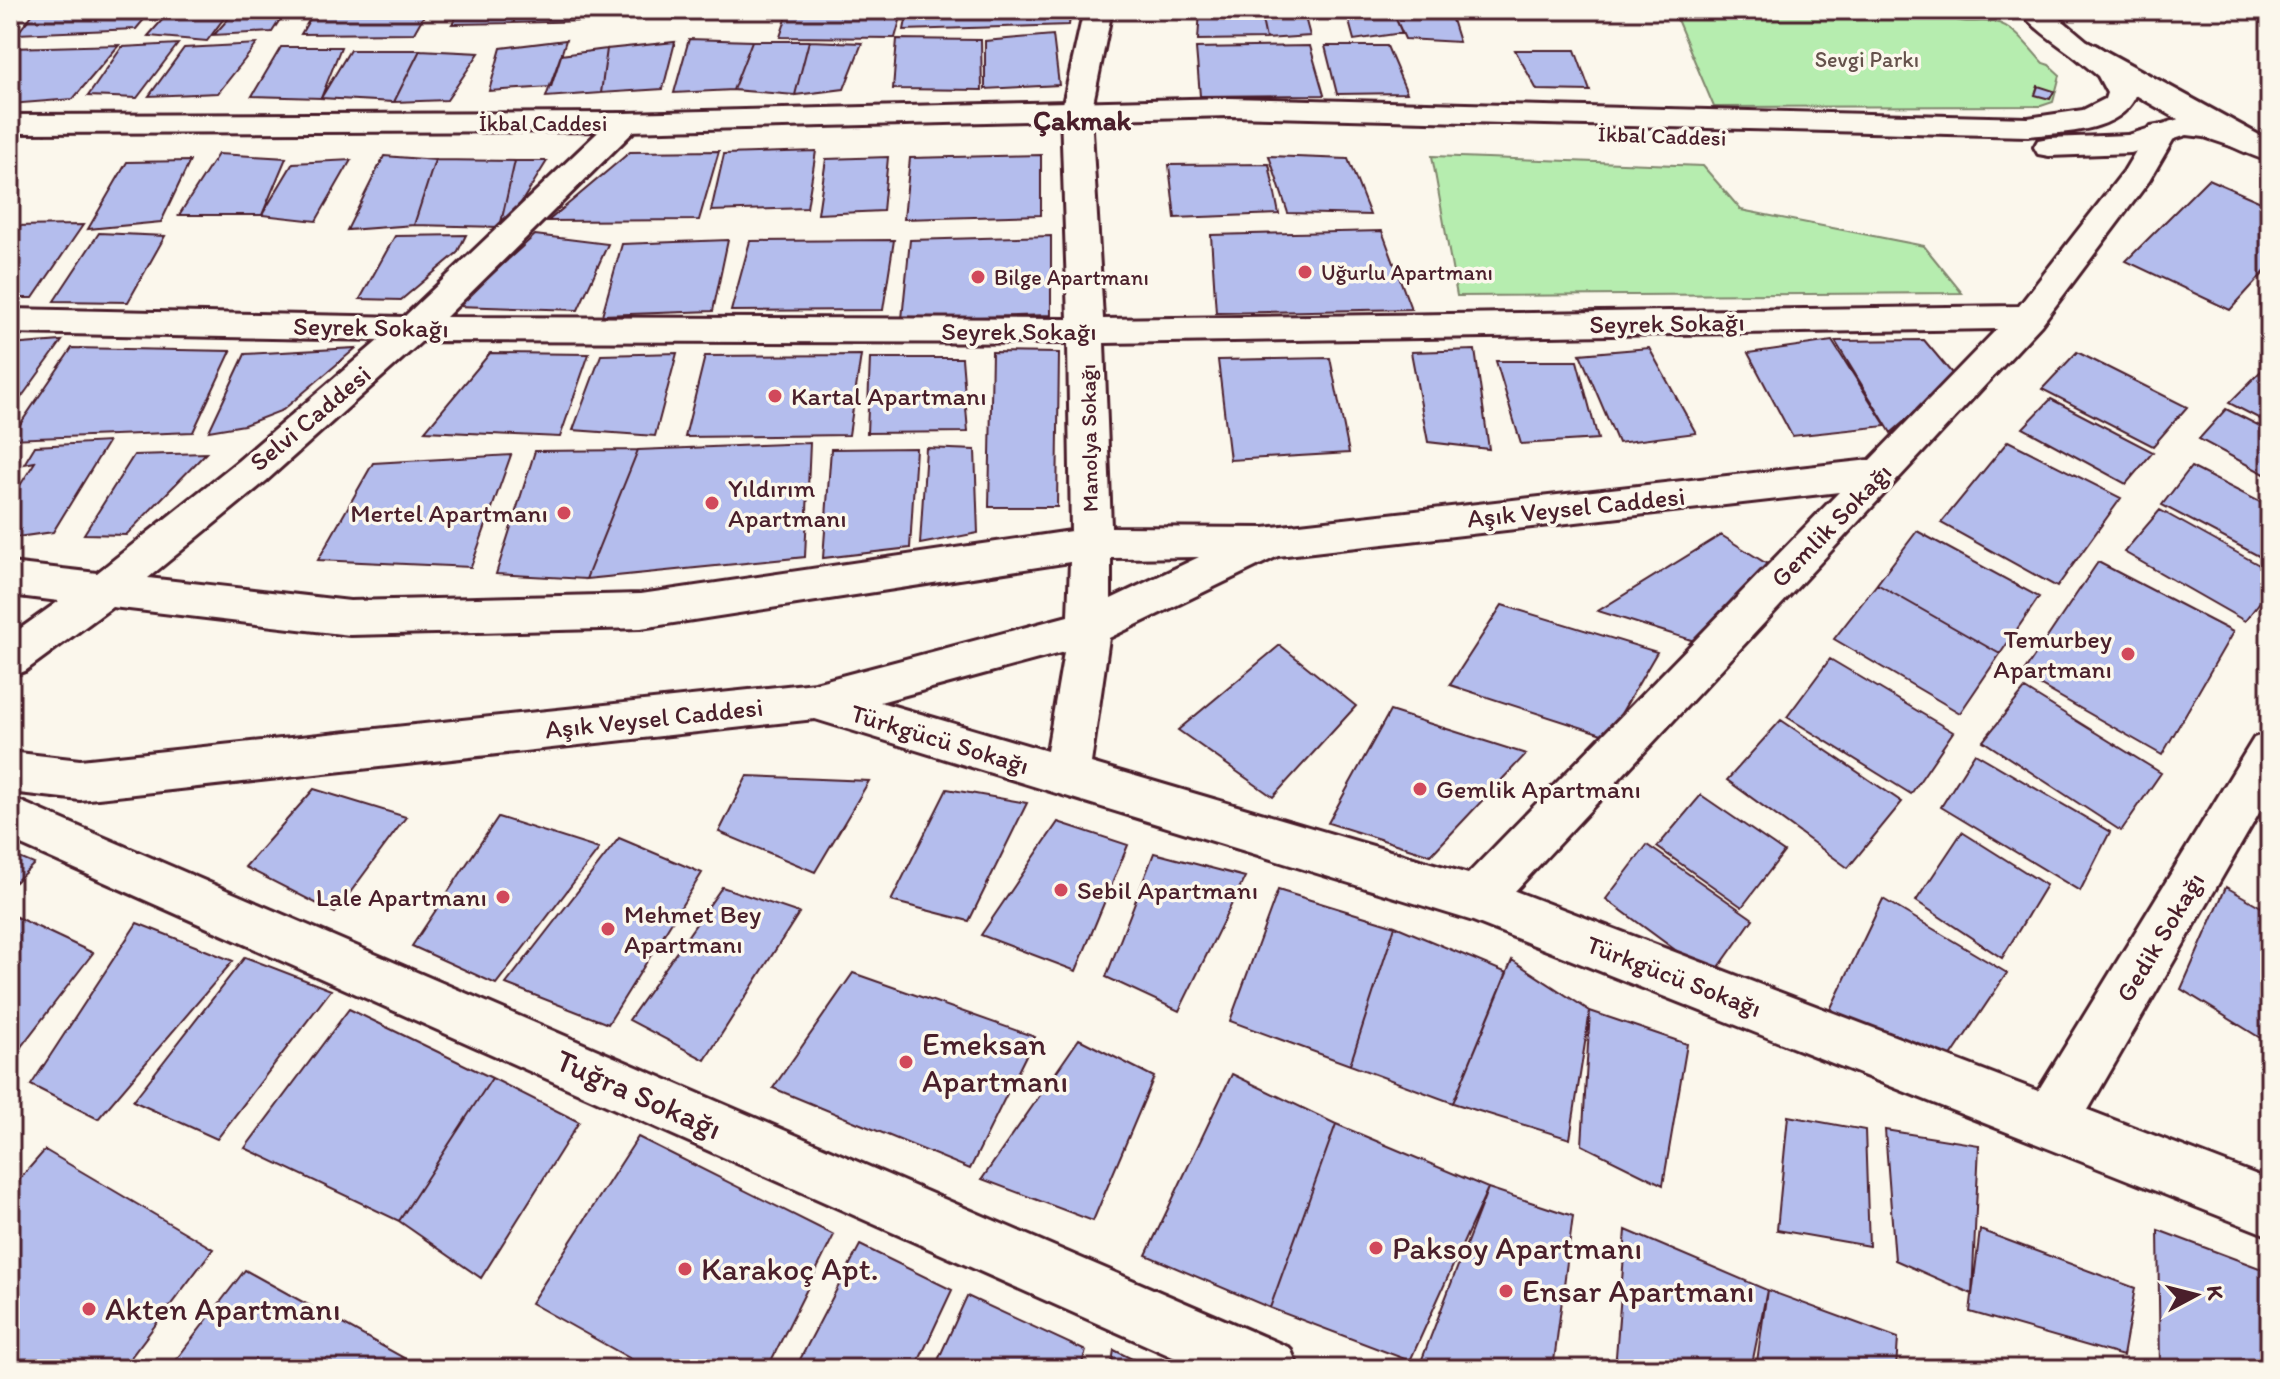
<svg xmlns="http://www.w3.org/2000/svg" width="2280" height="1379" viewBox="0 0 2280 1379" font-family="Itim,sans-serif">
	<rect width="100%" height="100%" fill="#fbf7ec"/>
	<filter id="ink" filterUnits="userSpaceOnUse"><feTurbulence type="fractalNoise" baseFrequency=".0125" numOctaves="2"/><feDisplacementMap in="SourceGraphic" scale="16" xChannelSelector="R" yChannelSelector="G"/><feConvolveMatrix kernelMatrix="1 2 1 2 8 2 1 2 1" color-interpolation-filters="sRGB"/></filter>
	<g filter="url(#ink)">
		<path fill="#b6edaf" stroke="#80866d" stroke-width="2" d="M 1673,10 L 1939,10 C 1960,28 1971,19 1994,22 C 2014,25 2030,49 2043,63 L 2049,65 L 2060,75 L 2053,102 L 2041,106 L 1714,107 Z
			M 1432,156 L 1703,166 L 1741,210 L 1924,246 L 1962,293 L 1457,296 Z"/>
		<path fill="#b4bded" stroke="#4a1f2b" stroke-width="2" d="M 36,10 L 152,10 L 136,29 L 17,34 Z
			M 171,10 L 230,10 L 207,41 L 148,36 Z
			M 236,10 L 286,10 L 272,32 L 214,35 Z
			M 315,10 L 427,10 L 414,33 L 301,34 Z
			M 461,10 L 519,10 L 513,23 L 452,24 Z
			M 519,10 L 591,10 L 587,21 L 513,23 Z
			M 789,10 L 903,10 L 895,38 L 780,37 Z
			M 908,10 L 1071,10 L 1069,25 L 904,30 Z
			M 1200,10 L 1260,10 L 1266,39 L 1198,40 Z
			M 1260,10 L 1303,10 L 1310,36 L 1266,39 Z
			M 1346,10 L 1392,10 L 1402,33 L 1354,40 Z
			M 1392,10 L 1449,10 L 1459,42 L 1405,39 Z
			M 1053,35 L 1059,85 L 985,89 L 985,41 Z
			M 689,39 L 752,41 L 733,90 L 674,93 Z
			M 897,39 L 981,40 L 982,90 L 893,89 Z
			M 566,40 L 551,87 L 489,91 L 501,48 Z
			M 752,41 L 809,41 L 795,95 L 733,90 Z
			M 809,41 L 862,43 L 844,89 L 795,95 Z
			M 675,42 L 663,89 L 601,93 L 607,49 Z
			M 178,44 L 137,98 L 88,96 L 122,47 Z
			M 257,44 L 218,93 L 149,96 L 184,48 Z
			M 119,45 L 73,99 L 10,104 L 10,48 Z
			M 1310,46 L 1324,95 L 1200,96 L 1196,48 Z
			M 1325,46 L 1387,46 L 1407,93 L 1337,94 Z
			M 281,47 L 341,47 L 321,98 L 252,96 Z
			M 607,49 L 601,93 L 546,97 L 561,55 Z
			M 350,50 L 420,50 L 394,102 L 321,98 Z
			M 420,50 L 479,53 L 447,100 L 394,102 Z
			M 1515,50 L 1575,50 L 1590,91 L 1537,90 Z
			M 2038,86 L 2054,91 L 2050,99 L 2035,95 Z
			M 719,151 L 699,220 L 548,221 L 630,152 Z
			M 816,151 L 807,208 L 711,211 L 724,154 Z
			M 218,154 L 286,158 L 262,215 L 179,215 Z
			M 1041,155 L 1041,215 L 904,219 L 910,158 Z
			M 384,156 L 435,160 L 414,225 L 347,230 Z
			M 1269,156 L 1348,159 L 1370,215 L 1288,213 Z
			M 888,157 L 883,211 L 818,214 L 826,159 Z
			M 351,160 L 316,221 L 262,215 L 293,163 Z
			M 435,160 L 515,161 L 500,227 L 414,225 Z
			M 190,161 L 161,222 L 88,229 L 127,162 Z
			M 515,161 L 547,161 L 519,206 L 500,227 Z
			M 1269,164 L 1279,214 L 1175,218 L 1169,165 Z
			M 2208,179 L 2270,206 L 2270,266 L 2230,310 L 2126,261 Z
			M 83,225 L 33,298 L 10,298 L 10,226 Z
			M 1382,231 L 1411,309 L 1216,313 L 1211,235 Z
			M 99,233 L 165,236 L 128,302 L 54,301 Z
			M 466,235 L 457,253 L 401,300 L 360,299 L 395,236 Z
			M 535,235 L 608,244 L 578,310 L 457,306 Z
			M 1051,236 L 1051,315 L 902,319 L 910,240 Z
			M 728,240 L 713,311 L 602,315 L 622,244 Z
			M 894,240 L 883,310 L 731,311 L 750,241 Z
			M 1924,340 L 1955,377 L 1891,433 L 1835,341 Z
			M 62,341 L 10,413 L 10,345 Z
			M 1832,341 L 1886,426 L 1792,436 L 1748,353 Z
			M 72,348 L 231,351 L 193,432 L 10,439 Z
			M 356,348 L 283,410 L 244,425 L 209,431 L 245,354 Z
			M 1649,348 L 1696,433 L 1618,443 L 1580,354 Z
			M 1475,350 L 1489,449 L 1428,442 L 1411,352 Z
			M 992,352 L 1059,353 L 1057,507 L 989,507 Z
			M 2077,352 L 2187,407 L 2153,446 L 2042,389 Z
			M 490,353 L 589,354 L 560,437 L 425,431 Z
			M 677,353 L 655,436 L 573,430 L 601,355 Z
			M 861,355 L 849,435 L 685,437 L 705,356 Z
			M 870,358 L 962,358 L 968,432 L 867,433 Z
			M 1330,358 L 1349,453 L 1230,460 L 1218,360 Z
			M 1496,361 L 1577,361 L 1598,439 L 1521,444 Z
			M 2270,362 L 2270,424 L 2229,403 Z
			M 2051,399 L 2153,452 L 2126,484 L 2023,428 Z
			M 2226,409 L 2270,431 L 2270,477 L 2199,439 Z
			M 2008,441 L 2121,498 L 2057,587 L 1941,523 Z
			M 108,442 L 53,532 L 10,538 L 10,501 L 35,462 L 24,464 L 35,446 Z
			M 810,443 L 805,557 L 586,579 L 638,450 Z
			M 916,448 L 910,548 L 823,558 L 831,449 Z
			M 926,448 L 975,450 L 978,533 L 920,544 Z
			M 638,450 L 586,579 L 496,574 L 535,451 Z
			M 206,453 L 126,535 L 84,534 L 134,455 Z
			M 511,455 L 471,567 L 318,560 L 373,463 Z
			M 2191,467 L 2270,507 L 2270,562 L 2162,505 Z
			M 2160,510 L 2270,571 L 2270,589 L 2245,621 L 2124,552 Z
			M 1917,531 L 2039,597 L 2000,654 L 1877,584 Z
			M 1721,535 L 1778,571 L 1701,643 L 1598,611 Z
			M 2098,562 L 2233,632 L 2162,755 L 2022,675 Z
			M 1877,584 L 2000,654 L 1960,713 L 1834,639 Z
			M 1502,605 L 1657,652 L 1608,736 L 1450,685 Z
			M 1280,645 L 1356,706 L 1273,797 L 1178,730 Z
			M 1830,659 L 1953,732 L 1911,794 L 1787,717 Z
			M 2025,689 L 2161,773 L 2121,831 L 1983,741 Z
			M 1390,711 L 1526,754 L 1431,855 L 1328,823 Z
			M 1781,720 L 1902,802 L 1848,868 L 1727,780 Z
			M 1975,753 L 2110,832 L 2080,891 L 1941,807 Z
			M 747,776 L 869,781 L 815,872 L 719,832 Z
			M 314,789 L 406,817 L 335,913 L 245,867 Z
			M 947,789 L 1027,803 L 969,921 L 891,901 Z
			M 1701,795 L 1784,852 L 1742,907 L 1657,847 Z
			M 498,817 L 599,849 L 496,984 L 412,946 Z
			M 1058,822 L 1128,845 L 1076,971 L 981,935 Z
			M 1962,832 L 2046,885 L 2002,958 L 1916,901 Z
			M 619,838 L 702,873 L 608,1024 L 506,984 Z
			M 1647,845 L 1753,919 L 1712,977 L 1606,899 Z
			M 1154,853 L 1245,877 L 1179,1011 L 1106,977 Z
			M 10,854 L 34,864 L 10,887 Z
			M 722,887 L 799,913 L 705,1060 L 629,1020 Z
			M 2226,887 L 2270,912 L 2270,1044 L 2181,989 Z
			M 1278,890 L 1395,926 L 1350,1065 L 1230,1021 Z
			M 1883,899 L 2007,973 L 1946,1064 L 1828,1014 Z
			M 10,914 L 93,953 L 10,1061 Z
			M 137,923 L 233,961 L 98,1119 L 31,1085 Z
			M 1395,926 L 1507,973 L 1453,1103 L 1350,1065 Z
			M 245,957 L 331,990 L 217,1139 L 133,1101 Z
			M 1512,960 L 1590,1011 L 1570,1139 L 1453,1103 Z
			M 853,973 L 1035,1037 L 970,1169 L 773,1088 Z
			M 349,1009 L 492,1078 L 399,1221 L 245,1148 Z
			M 1590,1011 L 1687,1044 L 1663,1185 L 1582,1145 Z
			M 1079,1039 L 1154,1077 L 1093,1221 L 982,1179 Z
			M 1232,1074 L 1336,1124 L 1270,1308 L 1146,1255 Z
			M 492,1078 L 579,1122 L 481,1278 L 399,1221 Z
			M 1788,1116 L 1865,1130 L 1869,1246 L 1777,1230 Z
			M 1336,1124 L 1488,1188 L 1410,1361 L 1270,1308 Z
			M 1885,1130 L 1979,1145 L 1972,1294 L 1895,1260 Z
			M 638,1137 L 834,1235 L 767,1369 L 649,1369 L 531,1303 Z
			M 45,1150 L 213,1249 L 122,1369 L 10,1369 L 10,1190 Z
			M 1488,1188 L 1573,1216 L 1553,1369 L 1419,1367 Z
			M 1626,1230 L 1767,1290 L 1751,1369 L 1615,1369 Z
			M 1980,1230 L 2135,1288 L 2123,1356 L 1970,1312 Z
			M 2158,1230 L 2270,1272 L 2270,1369 L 2160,1369 Z
			M 860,1245 L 952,1290 L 915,1369 L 795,1369 Z
			M 245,1270 L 415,1364 L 412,1369 L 169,1369 Z
			M 1767,1290 L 1898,1338 L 1896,1369 L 1756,1369 Z
			M 967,1296 L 1086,1351 L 1080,1369 L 934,1369 Z
			M 1114,1350 L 1152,1369 L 1111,1369 Z"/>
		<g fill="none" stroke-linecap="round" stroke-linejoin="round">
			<g stroke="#4a1f2b" stroke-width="6">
				<path id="lane" d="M 2074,10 C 2064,17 2041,21 2031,14 L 2037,10 Z"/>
			</g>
			<g stroke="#4a1f2b" stroke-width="6">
				<path id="street" d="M 1084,10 L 1112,10 L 1091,113 L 1103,319 L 2019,306 L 2124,171 L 2151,126 L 2162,124 L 2173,126 L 2177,133 L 2149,181 L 2041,325 L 1515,891 L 2038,1091 L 2254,738 L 2270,732 L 2270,794 L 2088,1110 L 2270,1180 L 2270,1236 L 1473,921 L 815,719 L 80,800 L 10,792 L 10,752 L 80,760 L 815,683 L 1068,616 L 1070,562 L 641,628 L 350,635 L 112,607 L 25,671 L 10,677 L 10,636 L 59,601 L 10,595 L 10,563 L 97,573 L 238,461 L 379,340 L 10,333 L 10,309 L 404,317 L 615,116 L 626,113 L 637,116 L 641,122 L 637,128 L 446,317 L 1068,319 L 1061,113 ZM 1997,329 L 1870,460 L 1264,528 L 1111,527 L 1104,343 ZM 422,341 L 1068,343 L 1071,531 L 641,594 L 350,601 L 148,578 L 266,481 ZM 1839,492 L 1468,874 L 1091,763 L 1109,638 L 1278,556 ZM 1199,557 L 1111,599 L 1111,558 ZM 1064,652 L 1047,751 L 880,702 Z
					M 10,797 L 1290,1348 L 1299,1369 L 1200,1369 L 10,840 Z"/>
			</g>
			<g stroke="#4a1f2b" stroke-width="6">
				<path id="secondary" d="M 2077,38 C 2105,45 2127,67 2137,93 C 2122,133 2064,132 2028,136 L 1230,116 L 626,131 L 10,133 L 10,115 L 626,113 L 1230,98 L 2028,118 L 2083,110 L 2105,99 L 2107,93 L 2098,76 L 2063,47 L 2067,41 Z
					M 2185,117 C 2207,119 2245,122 2258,141 L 2254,148 L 2243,150 L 2204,137 L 2187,135 L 2131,153 L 2049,156 L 2038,154 L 2034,147 L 2038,140 L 2049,138 L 2128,135 Z"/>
			</g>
			<g stroke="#4a1f2b" stroke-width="6">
				<path id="primary" d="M 2019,10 L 2050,10 L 2087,41 L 2270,141 L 2270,161 C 2223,150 2046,48 2019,10 Z"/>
			</g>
			<use href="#lane" fill="#fbf7ec" fill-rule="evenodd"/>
			<use href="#street" fill="#fbf7ec" fill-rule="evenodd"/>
			<use href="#secondary" fill="#fbf7ec" fill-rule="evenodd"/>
			<use href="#primary" fill="#fbf7ec" fill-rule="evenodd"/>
		</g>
	</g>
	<g fill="#d1495b" stroke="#fbf7ec" stroke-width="3">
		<circle cx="1305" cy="272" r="8"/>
		<circle cx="978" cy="277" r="8"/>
		<circle cx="775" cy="396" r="8"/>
		<circle cx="712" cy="503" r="8"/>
		<circle cx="564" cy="513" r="8"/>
		<circle cx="2128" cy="654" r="8"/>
		<circle cx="1420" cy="789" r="8"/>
		<circle cx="1061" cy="890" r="8"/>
		<circle cx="503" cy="897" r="8"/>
		<circle cx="608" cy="929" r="8"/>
		<circle cx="906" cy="1062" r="8"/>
		<circle cx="1376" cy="1248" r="8"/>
		<circle cx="685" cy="1269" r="8"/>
		<circle cx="1506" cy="1291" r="8"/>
		<circle cx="89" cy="1309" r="8"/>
	</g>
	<g text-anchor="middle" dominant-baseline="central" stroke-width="7" stroke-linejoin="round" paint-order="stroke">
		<g font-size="22" fill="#65524c" stroke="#fbf7ec">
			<text x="1867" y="59">Sevgi Parkı</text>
		</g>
		<g font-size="22" fill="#4a1f2b" stroke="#fbf7ec">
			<text x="543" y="123">İkbal Caddesi</text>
			<text transform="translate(1662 136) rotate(2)">İkbal Caddesi</text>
			<text transform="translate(1089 438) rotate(-91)">Manolya Sokağı</text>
		</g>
		<g font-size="22" fill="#4a1f2b" stroke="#fbf7ec" text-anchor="start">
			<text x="1321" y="272">Uğurlu Apartmanı</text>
			<text x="994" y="277">Bilge Apartmanı</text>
		</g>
		<g font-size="26" fill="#4a1f2b" stroke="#fbf7ec">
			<text transform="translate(1667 323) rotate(-1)">Seyrek Sokağı</text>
			<text transform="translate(371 327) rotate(1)">Seyrek Sokağı</text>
			<text x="1019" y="331">Seyrek Sokağı</text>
			<text transform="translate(310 418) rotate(-40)">Selvi Caddesi</text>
			<text transform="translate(1576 507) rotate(-6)">Aşık Veysel Caddesi</text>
			<text transform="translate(1831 525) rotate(-46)">Gemlik Sokağı</text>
			<text transform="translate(654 718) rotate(-6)">Aşık Veysel Caddesi</text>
			<text transform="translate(940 739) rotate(17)">Türkgücü Sokağı</text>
			<text transform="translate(2160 937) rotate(-59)">Gedik Sokağı</text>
			<text transform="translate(1674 976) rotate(21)">Türkgücü Sokağı</text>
		</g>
		<g font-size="26" fill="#4a1f2b" stroke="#fbf7ec" text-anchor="start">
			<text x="791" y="396">Kartal Apartmanı</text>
			<text x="728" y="488">Yıldırım<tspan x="728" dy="30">Apartmanı</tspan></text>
			<text x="548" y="513" text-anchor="end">Mertel Apartmanı</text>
			<text x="2112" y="639" text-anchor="end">Temurbey<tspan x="2112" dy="30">Apartmanı</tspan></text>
			<text x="1436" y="789">Gemlik Apartmanı</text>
			<text x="1077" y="890">Sebil Apartmanı</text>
			<text x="487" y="897" text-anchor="end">Lale Apartmanı</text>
			<text x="624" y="914">Mehmet Bey<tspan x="624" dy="30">Apartmanı</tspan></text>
		</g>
		<g font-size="28" font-weight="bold" fill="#4a1f2b" stroke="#fbf7ec">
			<text x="1082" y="120">Çakmak</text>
		</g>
		<g font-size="32" fill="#4a1f2b" stroke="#fbf7ec" text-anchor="start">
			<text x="922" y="1044">Emeksan<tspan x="922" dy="37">Apartmanı</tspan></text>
			<text x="1392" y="1248">Paksoy Apartmanı</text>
			<text x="701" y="1269">Karakoç Apt.</text>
			<text x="1522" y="1291">Ensar Apartmanı</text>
			<text x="105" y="1309">Akten Apartmanı</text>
		</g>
		<g font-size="32" fill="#4a1f2b" stroke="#fbf7ec">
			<text transform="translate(639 1094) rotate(24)">Tuğra Sokağı</text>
		</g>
	</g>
	<rect width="2280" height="1379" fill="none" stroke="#fbf7ec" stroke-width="40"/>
	<rect x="20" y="20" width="2240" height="1339" fill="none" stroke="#4a1f2b" stroke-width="3" filter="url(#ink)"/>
	<g transform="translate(2196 1295) rotate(83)" stroke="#fbf7ec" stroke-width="6" paint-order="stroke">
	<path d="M0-6L14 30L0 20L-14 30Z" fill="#4a1f2b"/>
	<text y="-12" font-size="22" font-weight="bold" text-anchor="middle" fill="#4a1f2b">K</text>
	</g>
</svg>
